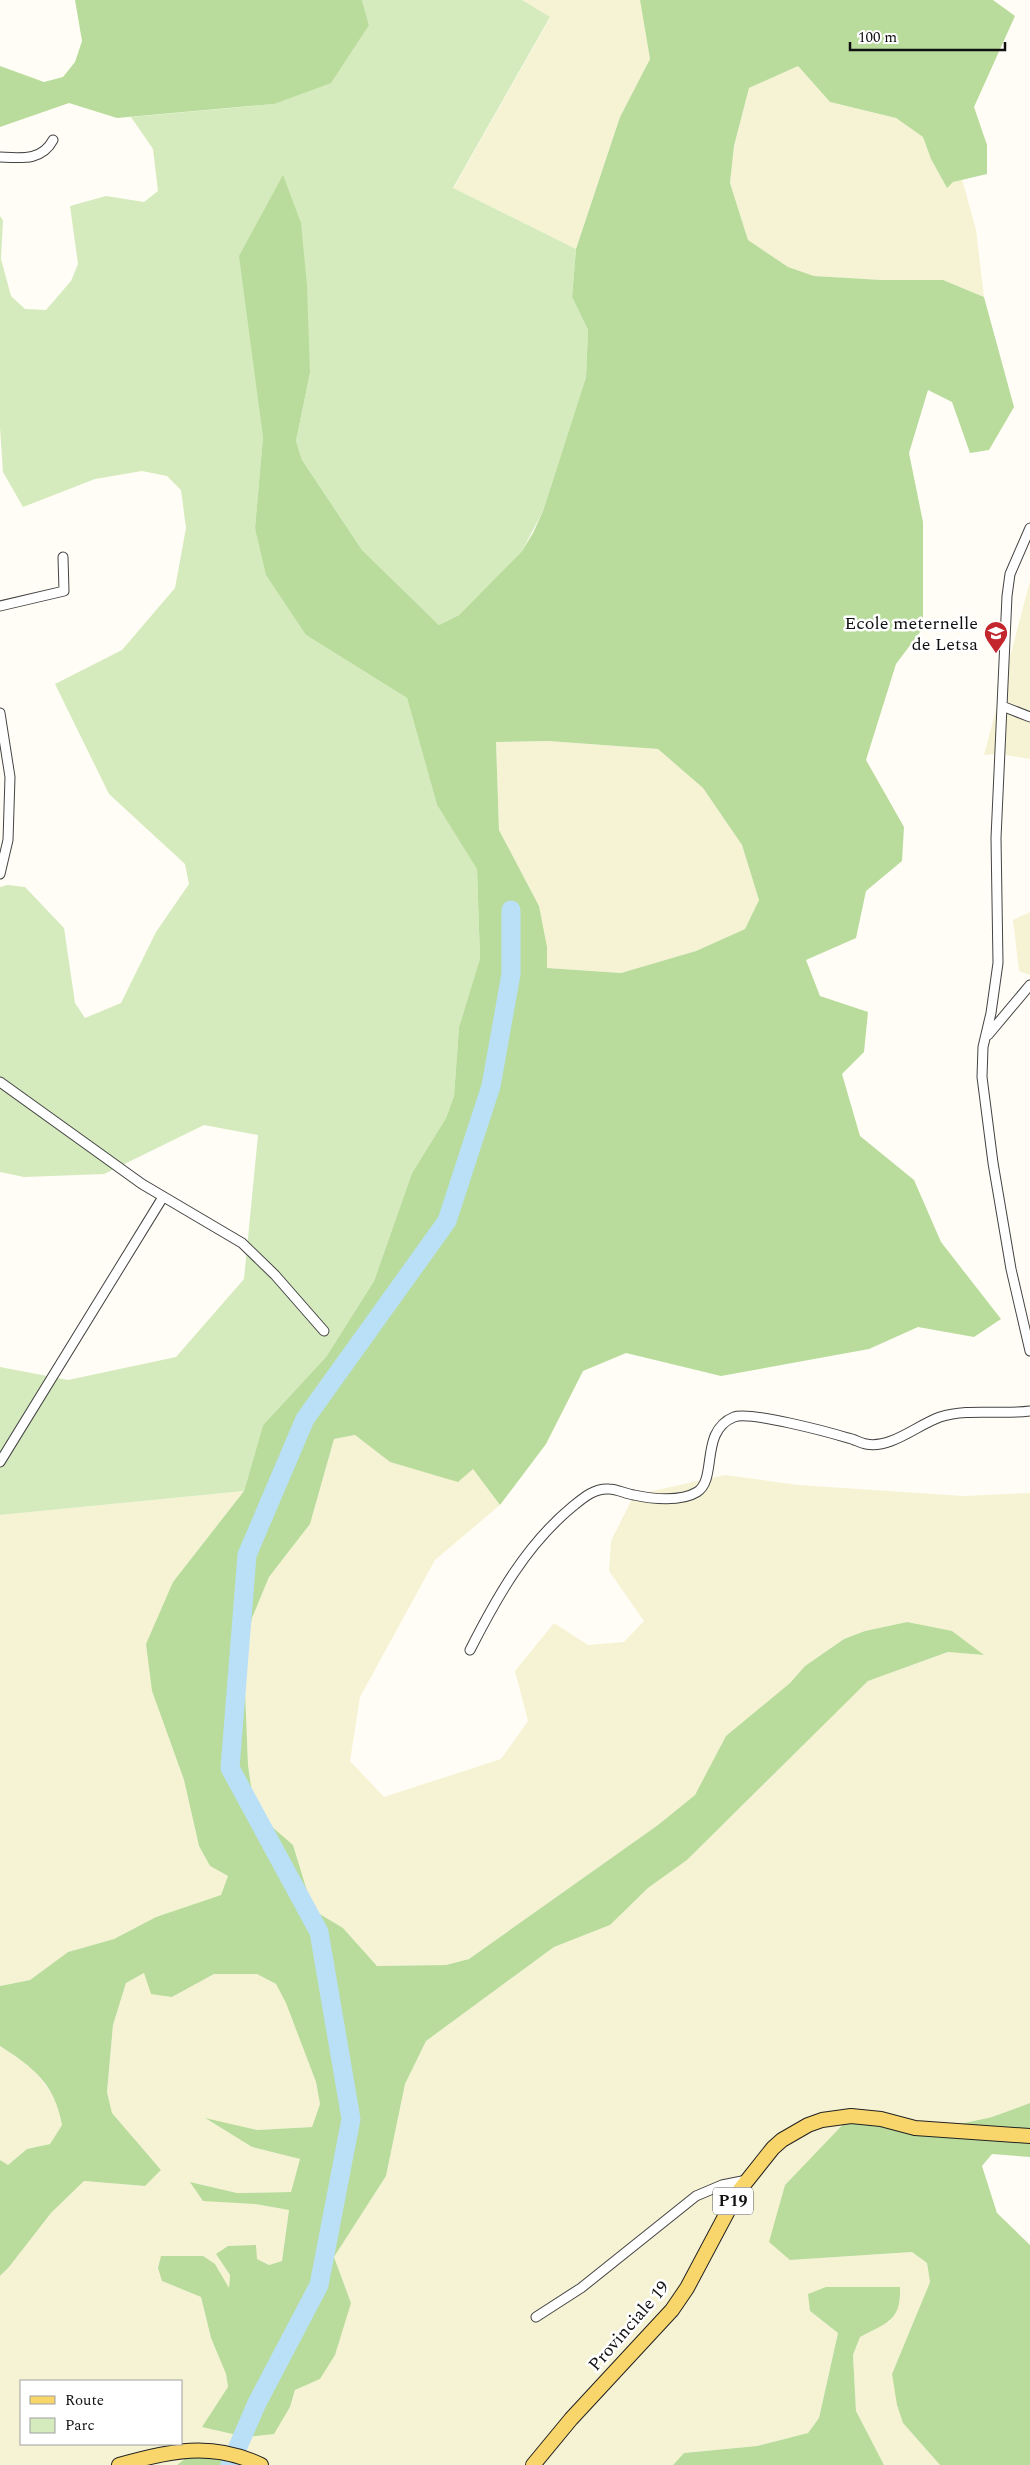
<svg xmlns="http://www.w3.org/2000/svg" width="1030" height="2465" viewBox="0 0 1030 2465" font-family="Spectral,serif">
	<rect width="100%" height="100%" fill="#fffdf5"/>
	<path fill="#f6f3d4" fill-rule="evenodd" d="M 522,0 L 640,0 L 650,59 L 620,117 L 576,249 L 453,189 L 550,18 Z
		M 798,66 L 830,102 L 896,118 L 923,137 L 931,159 L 947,187 L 953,182 L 962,179 L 976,230 L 984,297 L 943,280 L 882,280 L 814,276 L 788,267 L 748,240 L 730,183 L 734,146 L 749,88 Z
		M 1030,581 L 1030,759 L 999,754 L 984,755 Z
		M 548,741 L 658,749 L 703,788 L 742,845 L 759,900 L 745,929 L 696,951 L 621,973 L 547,968 L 539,906 L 499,830 L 496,742 Z
		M 1030,912 L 1030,975 L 1019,971 L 1013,920 Z
		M 355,1435 L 390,1462 L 473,1469 L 500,1505 L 435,1560 L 360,1697 L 350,1761 L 384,1797 L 501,1759 L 528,1721 L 515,1671 L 554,1623 L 588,1645 L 624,1642 L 644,1621 L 609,1571 L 611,1541 L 634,1495 L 725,1475 L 798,1485 L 964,1496 L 1030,1493 L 1030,2103 L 992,2117 L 937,2129 L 851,2116 L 785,2185 L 790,2260 L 912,2252 L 927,2263 L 930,2282 L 892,2374 L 903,2423 L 940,2465 L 884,2465 L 856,2411 L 853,2355 L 860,2337 L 890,2321 L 900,2287 L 826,2287 L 810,2311 L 838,2333 L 819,2418 L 808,2433 L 757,2446 L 684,2453 L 673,2465 L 249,2465 L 187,2458 L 177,2465 L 0,2465 L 0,2276 L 9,2267 L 51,2213 L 84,2181 L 145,2186 L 161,2170 L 112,2113 L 107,2092 L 113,2025 L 126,1983 L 144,1973 L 172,1997 L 214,1974 L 257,1974 L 276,1984 L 286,2002 L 316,2082 L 320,2104 L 312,2127 L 257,2130 L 206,2119 L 252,2147 L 300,2159 L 291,2192 L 237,2193 L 191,2182 L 255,2204 L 289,2210 L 282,2261 L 269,2265 L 256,2259 L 256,2245 L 216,2254 L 230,2275 L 229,2289 L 215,2264 L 162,2281 L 201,2297 L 211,2338 L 226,2374 L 228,2387 L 290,2407 L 295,2390 L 320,2379 L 351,2303 L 334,2257 L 386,2176 L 405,2084 L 426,2041 L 554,1947 L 610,1925 L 648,1888 L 687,1860 L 868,1681 L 949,1652 L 983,1655 L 907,1622 L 865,1631 L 844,1639 L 805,1666 L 790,1683 L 727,1736 L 695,1795 L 658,1825 L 469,1959 L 446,1965 L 377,1966 L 343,1928 L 313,1910 L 293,1845 L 255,1812 L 248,1765 L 244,1664 L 252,1618 L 269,1577 L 310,1524 L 334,1439 ZM 21,2381 L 181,2381 L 181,2444 L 21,2444 Z
		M 244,1491 L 173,1582 L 152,1691 L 184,1780 L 199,1846 L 210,1866 L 228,1876 L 221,1895 L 156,1917 L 114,1939 L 68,1952 L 30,1980 L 0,1986 L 0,1515 Z
		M 0,2046 L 34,2069 L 58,2103 L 62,2125 L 50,2144 L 27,2149 L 8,2165 L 0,2160 Z"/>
	<path fill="#d5ebbd" d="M 362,0 L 522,0 L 550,17 L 453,188 L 576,249 L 572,297 L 588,330 L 586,377 L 543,511 L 522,551 L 459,615 L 439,625 L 362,550 L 302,460 L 296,441 L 310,373 L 263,437 L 255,528 L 306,635 L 407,698 L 437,805 L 477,868 L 480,960 L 459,1027 L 454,1096 L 446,1118 L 412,1173 L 374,1281 L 326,1357 L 263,1425 L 244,1491 L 0,1515 L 0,1367 L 68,1380 L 176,1357 L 244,1279 L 258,1135 L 204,1125 L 104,1174 L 24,1177 L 0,1172 L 0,887 L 7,885 L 25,887 L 64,928 L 75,1003 L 85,1018 L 121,1003 L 156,932 L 189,884 L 185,864 L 109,794 L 55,684 L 122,650 L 175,588 L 186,528 L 181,490 L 167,476 L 142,471 L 95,479 L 23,507 L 3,472 L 0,428 L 0,216 L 3,220 L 1,259 L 11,296 L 25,309 L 46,310 L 71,281 L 78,264 L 70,206 L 106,196 L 144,202 L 158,191 L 153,149 L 131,117 L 274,104 L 369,25 Z"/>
	<path fill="#b9dc9c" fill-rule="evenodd" d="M 75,0 L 362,0 L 369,25 L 331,83 L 274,104 L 117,118 L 69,103 L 0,127 L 0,66 L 44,82 L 63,77 L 75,62 L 82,41 Z
		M 640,0 L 993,0 L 1015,16 L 974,107 L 987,145 L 987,174 L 953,182 L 947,188 L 931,159 L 923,137 L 896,118 L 830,102 L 798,66 L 749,88 L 734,146 L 730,183 L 748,240 L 788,267 L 814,276 L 882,280 L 943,280 L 984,297 L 1014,407 L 989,450 L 970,453 L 952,402 L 928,390 L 909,453 L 923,522 L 923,628 L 896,664 L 866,760 L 904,827 L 902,861 L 866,891 L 856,938 L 806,960 L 820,996 L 868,1012 L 864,1052 L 842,1074 L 860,1136 L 914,1180 L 941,1242 L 1001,1319 L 974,1337 L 918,1327 L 869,1349 L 721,1376 L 626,1353 L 583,1371 L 546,1444 L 500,1505 L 473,1469 L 458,1482 L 390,1462 L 355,1435 L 334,1439 L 310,1524 L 269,1577 L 252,1618 L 244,1664 L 248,1765 L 255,1812 L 293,1845 L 313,1910 L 343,1928 L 377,1966 L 446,1965 L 469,1959 L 658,1825 L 695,1795 L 726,1736 L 790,1683 L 805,1666 L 844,1639 L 865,1631 L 907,1622 L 952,1631 L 984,1655 L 948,1652 L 868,1681 L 687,1860 L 648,1888 L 610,1925 L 554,1947 L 426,2041 L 405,2084 L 386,2176 L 334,2257 L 351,2303 L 335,2355 L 320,2379 L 295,2390 L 290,2407 L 274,2434 L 246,2437 L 202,2427 L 228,2387 L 226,2374 L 211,2338 L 201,2297 L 162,2281 L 158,2268 L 161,2256 L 203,2256 L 215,2264 L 229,2288 L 230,2275 L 216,2254 L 228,2246 L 256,2245 L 257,2259 L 269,2265 L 282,2261 L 289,2210 L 255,2204 L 203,2201 L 190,2182 L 237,2193 L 291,2192 L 300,2159 L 252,2147 L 205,2118 L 257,2130 L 312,2127 L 320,2104 L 316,2082 L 286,2003 L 276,1984 L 257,1974 L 214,1974 L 172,1997 L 151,1994 L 144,1973 L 126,1983 L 113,2025 L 107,2092 L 112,2113 L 161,2170 L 145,2186 L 84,2181 L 51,2213 L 9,2267 L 0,2276 L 0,2160 L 8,2165 L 27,2149 L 50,2144 L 62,2125 C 55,2084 33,2067 0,2046 L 0,1986 L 30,1980 L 68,1952 L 114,1939 L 156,1917 L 221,1895 L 228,1876 L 210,1866 L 199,1846 L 184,1780 L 152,1691 L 146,1644 L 173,1582 L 244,1491 L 263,1425 L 326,1357 L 374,1281 L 412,1173 L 446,1118 L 454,1096 L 459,1027 L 480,959 L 477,869 L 437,805 L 407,698 L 306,635 L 266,575 L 255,528 L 263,437 L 239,256 L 283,175 L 301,223 L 307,286 L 310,373 L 296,441 L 302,460 L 362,550 L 439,625 L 459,615 L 522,551 L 533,533 L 543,511 L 586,377 L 588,330 L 572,297 L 576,249 L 620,117 L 650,59 ZM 548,741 L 658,749 L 703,788 L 742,845 L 759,900 L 745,929 L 696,951 L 621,973 L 547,968 L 547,947 L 539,906 L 499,830 L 496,742 Z
		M 1030,2103 L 1030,2157 L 992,2154 L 982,2166 L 997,2213 L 1030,2245 L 1030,2465 L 940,2465 L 903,2423 L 897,2405 L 892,2374 L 930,2282 L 927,2263 L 912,2252 L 790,2260 L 769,2242 L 785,2185 L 851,2116 L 937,2129 L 992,2117 Z
		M 826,2287 L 900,2287 C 901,2321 888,2322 860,2337 L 853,2355 L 856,2411 L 884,2465 L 673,2465 L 684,2453 L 757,2446 L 808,2433 L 819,2418 L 838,2333 L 810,2311 L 808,2294 Z
		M 223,2456 L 249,2465 L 177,2465 L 186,2458 Z"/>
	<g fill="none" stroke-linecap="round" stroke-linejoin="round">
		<path stroke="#b9e0f7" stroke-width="19" d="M 230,2465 L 257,2403 L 319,2285 L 351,2119 L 319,1932 L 230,1768 L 247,1555 L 305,1419 L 447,1221 L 491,1086 L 511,974 L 511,910"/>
		<g stroke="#444" stroke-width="11">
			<path id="street" d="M 0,157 C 21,158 42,161 53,140
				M 1030,528 L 1010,574 L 1007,596 L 996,838 L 998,963 L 991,1013 L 983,1047 L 982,1077 L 993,1163 L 1011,1269 L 1030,1351
				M 0,606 L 64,591 L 63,557
				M 1002,706 L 1030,717
				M 0,713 L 10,777 L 8,840 L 0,874
				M 988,1035 L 1030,985
				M 0,1082 L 142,1184 L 242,1243 L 275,1275 L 324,1331
				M 0,1462 L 163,1197
				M 470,1650 C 497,1597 526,1545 572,1507 C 583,1498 594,1488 609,1489 C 617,1489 626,1494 634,1495 C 652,1499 681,1502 697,1492 C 718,1479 699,1431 734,1417 C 750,1411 828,1432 848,1438 C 854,1439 860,1443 866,1444 C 891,1449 917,1425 940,1417 C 968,1408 1001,1415 1030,1411
				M 536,2317 L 581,2288 L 696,2196 L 722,2185 L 747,2180"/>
		</g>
		<g stroke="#222" stroke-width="16">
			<path id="primary" d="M 119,2465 C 169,2451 211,2441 261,2465
				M 533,2465 L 571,2419 L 672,2310 L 687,2288 L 738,2192 L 773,2148 L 782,2140 L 808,2125 L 822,2120 L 851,2116 L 881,2119 L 915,2128 L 1030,2136"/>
		</g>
		<use href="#street" stroke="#fff" stroke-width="9"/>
		<use href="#primary" stroke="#f9d66b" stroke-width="14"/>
	</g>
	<defs>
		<g id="school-pin" transform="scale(1.25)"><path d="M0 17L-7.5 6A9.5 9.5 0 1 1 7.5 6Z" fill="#c4262e" stroke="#fff"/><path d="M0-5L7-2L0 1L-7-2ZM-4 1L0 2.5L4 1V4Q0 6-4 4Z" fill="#fff"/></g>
	</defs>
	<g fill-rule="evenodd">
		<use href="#school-pin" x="996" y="633"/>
	</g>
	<g text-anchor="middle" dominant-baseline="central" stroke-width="5" stroke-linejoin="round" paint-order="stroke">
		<rect fill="#fff" stroke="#585858" stroke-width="1" x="713" y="2187.5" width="40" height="27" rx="4"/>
		<g font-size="16" font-weight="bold" fill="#111">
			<text x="733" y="2201">P19</text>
		</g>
		<g font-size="18" fill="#111" stroke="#fff" text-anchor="end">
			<text x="978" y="623">Ecole meternelle<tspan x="978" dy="21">de Letsa</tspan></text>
		</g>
		<g font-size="18" fill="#111" stroke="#fff">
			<text transform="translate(629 2326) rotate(-49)">Provinciale 19</text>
		</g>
	</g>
	<rect x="20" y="2380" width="162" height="65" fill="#ffffff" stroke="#a0a0a0"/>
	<rect x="30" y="2396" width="25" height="8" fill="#f9d66b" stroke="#a0a0a0"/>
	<text x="65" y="2405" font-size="15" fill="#111111">Route</text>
	<rect x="30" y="2418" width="25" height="15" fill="#d5ebbd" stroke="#a0a0a0"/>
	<text x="65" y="2430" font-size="15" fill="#111111">Parc</text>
	<path d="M850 42v8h155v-8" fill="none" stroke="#111111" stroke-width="2.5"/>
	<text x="858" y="42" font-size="15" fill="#111111" stroke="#ffffff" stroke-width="4" paint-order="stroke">100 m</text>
</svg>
